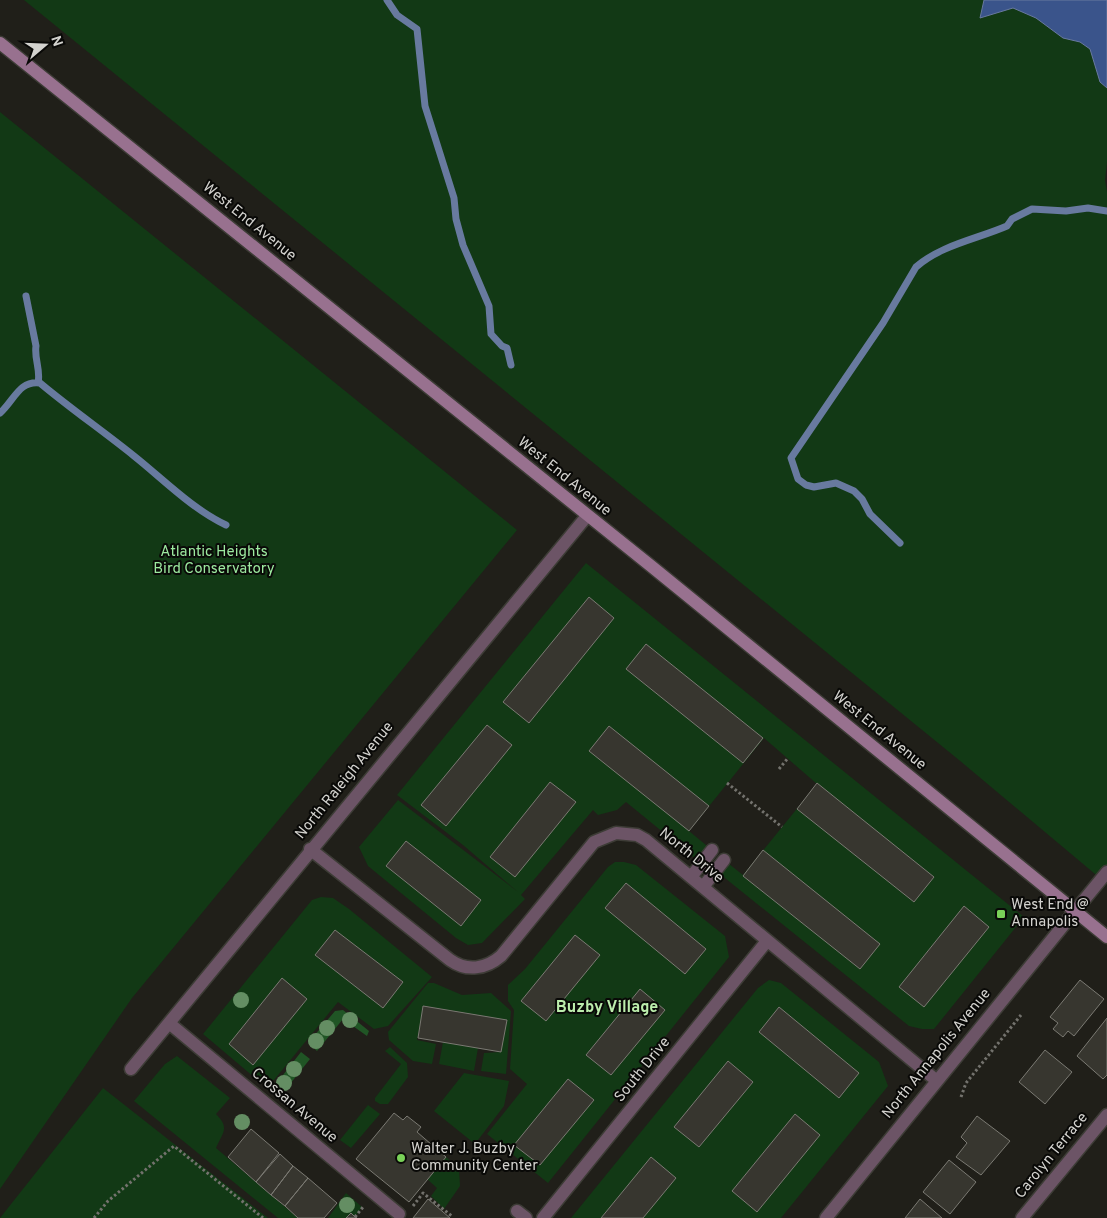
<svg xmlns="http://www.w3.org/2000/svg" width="1107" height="1218" viewBox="0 0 1107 1218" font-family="Overpass,sans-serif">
	<rect width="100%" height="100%" fill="#201f19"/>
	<path fill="#123915" d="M 24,0 L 984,0 L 980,18 L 1013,8 L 1036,18 L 1063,38 L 1080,42 L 1090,49 L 1100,82 L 1107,88 L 1107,162 L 1105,180 L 1107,192 L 1107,884 L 959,760 Z
		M 0,112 L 517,530 L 132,998 L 0,1189 Z
		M 586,563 L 1024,917 L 934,1029 L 922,1029 L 909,1026 L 715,870 L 724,860 L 743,875 L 817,784 L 764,738 L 689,831 L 712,850 L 702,864 L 626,802 L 617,810 L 598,815 L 593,810 L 521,895 L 525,899 L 482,943 L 468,945 L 456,938 L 368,866 L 359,847 L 398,800 L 518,892 L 463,845 L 397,795 Z
		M 615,862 L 624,862 L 636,865 L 725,936 L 729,957 L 548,1183 L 487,1134 L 527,1084 L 510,1069 L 514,1010 L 508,1001 L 508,985 L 525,969 L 608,867 Z
		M 321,897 L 333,898 L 349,909 L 432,977 L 388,1026 L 374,1029 L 338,1002 L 274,1080 L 260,1082 L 203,1034 L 312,900 Z
		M 769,980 L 781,983 L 879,1062 L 888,1086 L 781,1218 L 571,1218 L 758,988 Z
		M 428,983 L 434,983 L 462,995 L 491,993 L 511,1011 L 506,1074 L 481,1071 L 484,1053 L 501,1052 L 507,1020 L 424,1006 L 417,1040 L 436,1044 L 432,1064 L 413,1061 L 389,1040 L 388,1032 Z
		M 443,1042 L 478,1048 L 474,1071 L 439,1064 Z
		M 390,1047 L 407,1063 L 408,1077 L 388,1104 L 380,1104 L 375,1101 L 375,1098 L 401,1064 L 385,1051 Z
		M 177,1056 L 230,1098 L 216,1114 C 230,1128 223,1132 216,1148 L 298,1218 L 278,1218 L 134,1101 L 165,1064 Z
		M 464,1073 L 509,1081 L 504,1106 L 475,1144 L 434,1111 Z
		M 103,1088 L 268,1218 L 0,1218 Z
		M 368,1105 L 380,1114 L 351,1148 L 340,1140 Z
		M 446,1157 L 459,1168 L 460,1186 L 444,1209 L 431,1196 L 437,1188 L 427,1179 Z
		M 346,1193 L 362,1207 L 355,1217 L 351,1213 L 346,1218 L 328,1218 Z"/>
	<path fill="#205525" d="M 343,1010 L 369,1031 L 367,1036 L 343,1019 L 317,1051 L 308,1043 L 335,1011 Z
		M 301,1052 L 310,1059 L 282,1094 L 276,1090 L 276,1084 Z"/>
	<path fill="#3a548b" stroke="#687a9f" d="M 984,0 L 1107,0 L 1107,88 L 1100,82 L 1090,49 L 1080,42 L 1063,38 L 1036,18 L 1013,8 L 980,18 Z"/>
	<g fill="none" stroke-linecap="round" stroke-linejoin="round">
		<path stroke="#687a9f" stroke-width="7" d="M 387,0 L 397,15 L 417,29 L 425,106 L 454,198 L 456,219 L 463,245 L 489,306 L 491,334 L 502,346 L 507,348 L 511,365
			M 26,296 L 36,346 C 34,359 41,370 38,383
			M 0,413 C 14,401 19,380 40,383 C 71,409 103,431 134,456 C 163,479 192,509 226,525
			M 900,543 L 870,514 L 862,499 L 854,491 L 836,483 L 814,487 L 806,485 L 798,479 L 791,458 L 883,323 L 916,267 C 941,245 977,239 1007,226 L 1012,219 L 1032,209 L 1066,211 L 1088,208 L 1107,211"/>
	</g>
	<path fill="#37362f" stroke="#7b7a73" d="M 589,597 L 614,618 L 529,723 L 503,702 Z
		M 646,644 L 763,738 L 743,763 L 626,669 Z
		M 487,725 L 512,745 L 446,826 L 421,805 Z
		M 609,726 L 709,806 L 689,831 L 589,751 Z
		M 550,782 L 576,802 L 515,877 L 490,857 Z
		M 817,783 L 934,877 L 914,902 L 797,809 Z
		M 406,841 L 481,900 L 461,926 L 386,866 Z
		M 763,850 L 880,944 L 860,969 L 743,876 Z
		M 626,883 L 706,949 L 685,974 L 605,908 Z
		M 964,906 L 989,927 L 924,1007 L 899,987 Z
		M 335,930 L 403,982 L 383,1008 L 315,955 Z
		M 575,935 L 600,955 L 546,1021 L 521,1001 Z
		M 282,978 L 307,999 L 253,1065 L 229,1044 Z
		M 1080,980 L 1104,999 L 1074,1036 L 1068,1031 L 1063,1037 L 1053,1029 L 1058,1023 L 1050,1017 Z
		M 640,989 L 665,1010 L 611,1075 L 586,1055 Z
		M 423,1006 L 507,1020 L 501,1052 L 418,1038 Z
		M 779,1007 L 859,1073 L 839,1098 L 759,1032 Z
		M 1107,1018 L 1107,1075 L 1103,1079 L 1077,1056 Z
		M 1045,1050 L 1072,1072 L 1045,1104 L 1019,1082 Z
		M 728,1061 L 753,1082 L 699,1147 L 674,1127 Z
		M 568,1079 L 594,1100 L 540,1165 L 514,1145 Z
		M 394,1113 L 403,1120 L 407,1116 L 421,1127 L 417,1132 L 446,1157 L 409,1202 L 356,1159 Z
		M 795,1114 L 820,1135 L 757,1212 L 732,1191 Z
		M 977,1116 L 1010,1141 L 981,1175 L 956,1157 L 967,1143 L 961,1137 Z
		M 251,1129 L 279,1153 L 256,1182 L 228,1157 Z
		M 280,1154 L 293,1166 L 271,1195 L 256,1182 Z
		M 651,1157 L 676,1178 L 643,1218 L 601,1218 Z
		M 949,1160 L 976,1182 L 950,1214 L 923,1192 Z
		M 293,1166 L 308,1178 L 285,1206 L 271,1195 Z
		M 308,1178 L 337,1203 L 324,1218 L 298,1218 L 285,1206 Z
		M 428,1199 L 450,1218 L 413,1218 Z
		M 920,1199 L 942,1218 L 905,1218 Z
		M 351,1213 L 355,1217 L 357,1218 L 346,1218 Z"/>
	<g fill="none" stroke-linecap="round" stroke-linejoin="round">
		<g stroke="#3d3c36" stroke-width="15">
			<path id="lane" d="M 1075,911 L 1107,872"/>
		</g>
		<g stroke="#3d3c36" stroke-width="15">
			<path id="street" d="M 310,849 L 450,960 C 467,972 486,969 501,956 L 594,842 L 616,833 L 637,835 L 646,840 L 937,1081
				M 691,877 L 712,850
				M 703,887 L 724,860
				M 169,1023 L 399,1214
				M 131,1069 L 587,516
				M 517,1211 L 526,1218
				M 543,1218 L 767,941
				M 826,1218 L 1075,911
				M 1022,1218 L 1107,1115"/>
		</g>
		<g stroke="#3d3c36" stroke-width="15">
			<path id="secondary" d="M 0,43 L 651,566 L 1107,937"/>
		</g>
		<path stroke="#73726d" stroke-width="3" stroke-dasharray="2.5 2.5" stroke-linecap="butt" d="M 779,769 L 788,758
			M 727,783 L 782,827
			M 961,1097 L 966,1083 L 1021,1015
			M 413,1206 L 423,1193 L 453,1217
			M 355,1217 L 363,1207
			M 94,1218 L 108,1201 L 174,1146 L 263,1218"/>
		<use href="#lane" stroke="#6c5466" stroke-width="12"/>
		<use href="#street" stroke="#6c5466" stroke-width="12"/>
		<use href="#secondary" stroke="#98718f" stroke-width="12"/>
	</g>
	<g fill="#648e63">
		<circle cx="241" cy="1000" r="8"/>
		<circle cx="350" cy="1020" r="8"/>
		<circle cx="327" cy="1028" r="8"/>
		<circle cx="316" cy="1041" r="8"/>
		<circle cx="294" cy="1069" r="8"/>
		<circle cx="284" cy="1083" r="8"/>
		<circle cx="242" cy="1122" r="8"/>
		<circle cx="347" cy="1205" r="8"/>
	</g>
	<g fill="#79d158" stroke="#090907" stroke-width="2">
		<rect x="996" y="909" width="10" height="10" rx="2.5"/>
		<circle cx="401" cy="1158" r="5"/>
	</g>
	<g text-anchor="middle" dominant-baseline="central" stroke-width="4" stroke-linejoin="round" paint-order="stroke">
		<g font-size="15" fill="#d3d2ce" stroke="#090907">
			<text transform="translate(249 222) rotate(39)">West End Avenue</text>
			<text transform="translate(564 477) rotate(39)">West End Avenue</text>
			<text transform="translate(879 731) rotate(39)">West End Avenue</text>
			<text transform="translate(345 781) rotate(-51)">North Raleigh Avenue</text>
			<text transform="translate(691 856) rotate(39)">North Drive</text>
			<text transform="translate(937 1054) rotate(-51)">North Annapolis Avenue</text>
			<text transform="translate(643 1070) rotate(-51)">South Drive</text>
			<text transform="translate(294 1106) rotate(40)">Crossan Avenue</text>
			<text transform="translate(1052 1156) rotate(-51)">Carolyn Terrace</text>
		</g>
		<g font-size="15" fill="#9ce99f" stroke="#090907">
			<text x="214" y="552">Atlantic Heights<tspan x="214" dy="17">Bird Conservatory</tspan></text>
		</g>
		<g font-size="15" fill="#d3d2ce" stroke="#090907" text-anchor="start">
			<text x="1011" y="905">West End @<tspan x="1011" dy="17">Annapolis</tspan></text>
			<text x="411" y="1149">Walter J. Buzby<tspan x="411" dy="17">Community Center</tspan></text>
		</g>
		<g font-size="16" font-weight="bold" fill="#bcedac" stroke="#090907">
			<text x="607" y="1008">Buzby Village</text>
		</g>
	</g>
	<g transform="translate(45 45) rotate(71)" stroke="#090907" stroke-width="4" paint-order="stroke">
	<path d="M0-4L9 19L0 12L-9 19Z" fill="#d3d2ce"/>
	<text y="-8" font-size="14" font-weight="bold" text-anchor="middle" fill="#d3d2ce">N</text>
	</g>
</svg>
